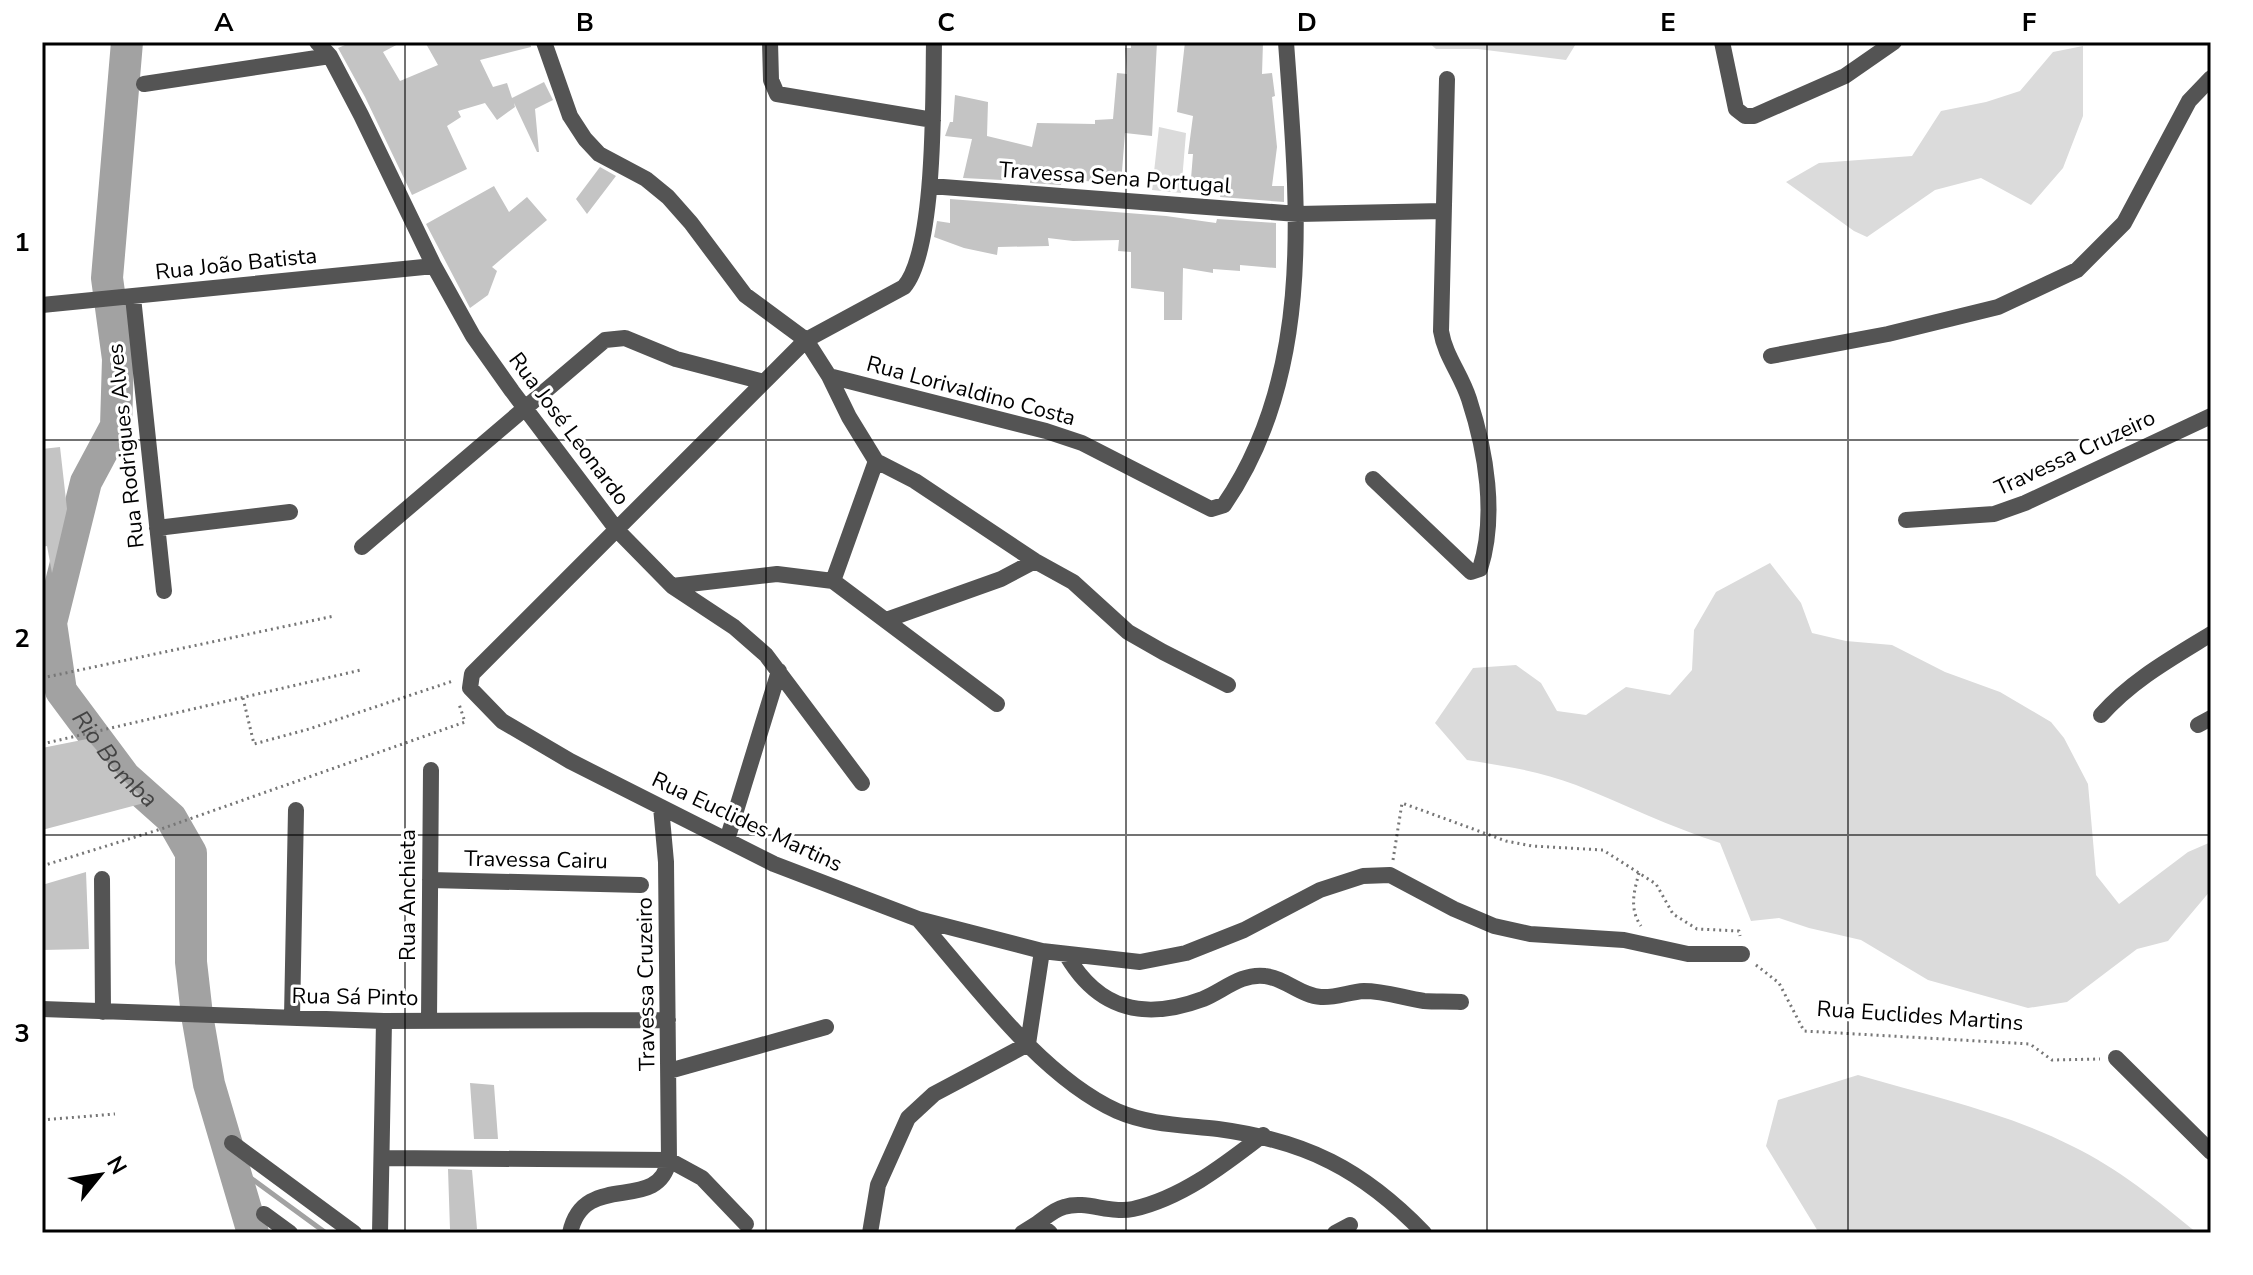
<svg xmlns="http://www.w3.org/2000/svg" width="2253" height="1275" viewBox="0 0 2253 1275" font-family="'Nunito Sans',sans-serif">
	<rect width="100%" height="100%" fill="#fff"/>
	<path fill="#dbdbdb" d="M 1428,42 L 1577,42 L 1566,60 L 1478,49 L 1436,49 Z
		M 2083,46 L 2083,116 L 2063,168 L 2031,205 L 1981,178 L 1935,190 L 1867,237 L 1854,231 L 1786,182 L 1819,163 L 1912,156 L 1941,111 L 1986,102 L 2020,91 L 2053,52 Z
		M 1159,127 L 1186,133 L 1181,193 L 1152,190 Z
		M 1770,563 L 1801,603 L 1812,633 L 1846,641 L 1892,645 L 1945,672 L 2000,692 L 2051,722 L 2064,738 L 2088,784 L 2096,875 L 2119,904 L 2188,852 L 2211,842 L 2211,890 L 2168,941 L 2137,949 L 2067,1002 L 2028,1008 L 1928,980 L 1861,940 L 1809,928 L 1779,918 L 1751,921 L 1720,843 C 1670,827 1624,804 1576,785 C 1540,771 1504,766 1467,760 L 1435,723 L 1473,668 L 1516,665 L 1541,683 L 1557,711 L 1586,715 L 1626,687 L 1670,695 L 1692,670 L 1694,630 L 1716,592 Z
		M 1858,1075 C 1930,1096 2005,1112 2072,1146 C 2118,1168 2158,1201 2197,1233 L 1819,1233 L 1766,1146 L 1778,1100 Z"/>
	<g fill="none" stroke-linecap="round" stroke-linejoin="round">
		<path stroke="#a2a2a2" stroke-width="5" d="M 233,1165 L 326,1233"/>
		<path stroke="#a2a2a2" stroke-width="32" id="s1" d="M 127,42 L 107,278 L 118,359 L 116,426 L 86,482 L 51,623 L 61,691 L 125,777 L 171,818 L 191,853 L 191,962 L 197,1015 L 209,1084 L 253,1233"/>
	</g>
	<path fill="#c4c4c4" d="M 352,42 L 402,42 L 383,52 L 400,81 L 438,65 L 425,42 L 530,42 L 531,47 L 480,60 L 493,87 L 507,83 L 512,98 L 544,82 L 553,100 L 535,109 L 539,152 L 537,152 L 514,103 L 515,107 L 497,120 L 485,103 L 458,111 L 461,117 L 447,126 L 467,169 L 412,195 L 365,97 L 338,48 Z
		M 1131,42 L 1157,42 L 1152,136 L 1125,133 L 1121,184 L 1062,179 L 1061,185 L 1030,183 L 1030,179 L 1004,175 L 1002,180 L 963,178 L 972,139 L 945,136 L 950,122 L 953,122 L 955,95 L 988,102 L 987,136 L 1032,147 L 1037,123 L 1095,124 L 1095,120 L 1113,119 L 1117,73 L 1127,74 L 1125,48 L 1131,48 Z
		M 1185,42 L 1263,42 L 1262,74 L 1272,73 L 1275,96 L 1272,97 L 1277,147 L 1272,186 L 1284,186 L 1284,202 L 1220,197 L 1221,193 L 1190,191 L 1193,154 L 1188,154 L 1193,116 L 1177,112 Z
		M 600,167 L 616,176 L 587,214 L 576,199 Z
		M 494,186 L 509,212 L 527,197 L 547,220 L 492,267 L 497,271 L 488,295 L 470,308 L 426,224 Z
		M 950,199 L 1166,216 L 1216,223 L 1217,219 L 1276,223 L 1276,268 L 1240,265 L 1240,271 L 1213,269 L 1213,273 L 1183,268 L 1182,320 L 1164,320 L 1164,292 L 1131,288 L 1131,252 L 1118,251 L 1119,240 L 1073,241 L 1048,238 L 1049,246 L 998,247 L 997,255 L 964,248 L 934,237 L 937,221 L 950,223 Z
		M 60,447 L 67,509 L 52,573 L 47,546 L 42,547 L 42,449 Z
		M 87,739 L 122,779 L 148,802 L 42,830 L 42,748 Z
		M 86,872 L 89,949 L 42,950 L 42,885 Z
		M 470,1083 L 494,1085 L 498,1139 L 474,1139 Z
		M 448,1169 L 472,1170 L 477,1229 L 450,1229 Z"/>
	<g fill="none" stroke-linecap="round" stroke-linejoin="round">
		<path stroke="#767676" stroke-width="3" stroke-dasharray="2 4" stroke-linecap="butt" d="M 42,678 L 334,616
			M 243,698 L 254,744 L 309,729 L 453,681
			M 42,744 L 361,670
			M 1393,860 L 1402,803 L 1506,841 L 1532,846 L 1603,850 L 1656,884 L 1673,914 L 1697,929 L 1739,931 L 1740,936
			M 42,866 L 161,829 L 465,722 L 459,704
			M 1639,873 C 1634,891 1629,909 1641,926
			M 1756,965 L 1779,983 L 1804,1031 L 2030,1044 L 2052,1060 L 2100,1059
			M 42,1120 L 115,1114"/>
		<path stroke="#545454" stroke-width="16" d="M 317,42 L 330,56 L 361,115 L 434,266 L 473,336 L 512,391 L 617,530 L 672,586 L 734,627 L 766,655 L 862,783
			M 544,42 L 570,116 L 585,139 L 599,154 L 646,179 L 668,197 L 691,223 L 745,295 L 806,340 L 829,376 L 849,417 L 876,461 L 915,481 L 1035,561 L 1073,582 L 1128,632 L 1163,652 L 1228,685
			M 770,42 L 771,80 L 777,94 L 933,120
			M 934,42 C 933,94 936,250 904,287 L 806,340 L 472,674 L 470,688 L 502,721 L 570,761 L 774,864 L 918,919 L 1042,951 L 1140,962 L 1186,953 L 1244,930 L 1320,890 L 1363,876 L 1390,875 L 1454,909 L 1494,926 L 1530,934 L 1624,940 L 1688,954 L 1742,954
			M 1722,42 L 1736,109 L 1745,116 L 1754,116 L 1845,76 L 1894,42
			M 144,84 L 330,56
			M 930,186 L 1298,214 L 1443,211
			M 133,297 L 164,591
			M 42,305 L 434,266
			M 1771,356 L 1888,334 L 1998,307 L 2077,270 L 2124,223 L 2189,101 L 2211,78
			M 829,376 L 1046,431 L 1082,443 L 1211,509 L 1224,505 C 1317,370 1297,196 1286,42
			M 1373,479 L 1471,572 L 1480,569 C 1497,516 1486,451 1469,399 C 1461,374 1445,356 1441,331 L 1447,79
			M 1906,520 L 1994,514 L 2025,503 L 2211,416
			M 157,528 L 290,512
			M 362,547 L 605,340 L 625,338 L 676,359 L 764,382
			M 833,581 L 876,461
			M 672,586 L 777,574 L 833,581 L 997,704
			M 886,620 L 1001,579 L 1035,561
			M 2101,715 C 2132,680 2172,658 2211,634
			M 2198,725 L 2211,718
			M 727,840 L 779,671
			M 102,879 L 103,1012
			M 430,880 L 641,885
			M 918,919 C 973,982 1040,1076 1117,1111 C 1149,1125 1184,1125 1218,1129 C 1306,1141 1362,1169 1424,1233
			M 1067,956 C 1099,1010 1144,1021 1203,999 C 1223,991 1241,973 1265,976 C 1285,978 1301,996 1321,997 C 1336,998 1349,992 1364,991 C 1384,991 1404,998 1424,1001 C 1436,1002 1449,1001 1461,1002
			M 42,1009 L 384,1021 L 668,1020
			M 292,1017 L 296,810
			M 429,1020 L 431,770
			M 2116,1058 L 2211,1152
			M 669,1071 L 826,1027
			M 232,1143 L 354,1233
			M 383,1158 L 669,1160 L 702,1178 L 746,1224
			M 264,1214 L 290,1233
			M 1038,1223 C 1046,1217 1055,1209 1064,1207 C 1086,1200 1110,1214 1133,1209 C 1182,1198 1224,1165 1263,1135
			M 380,1233 L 384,1021
			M 570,1233 C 584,1168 658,1216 669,1160 L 666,862 L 661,807
			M 870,1233 L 878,1185 L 908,1118 L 934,1094 L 1028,1044 L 1042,951
			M 1022,1233 L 1038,1223 L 1050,1233
			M 1335,1233 L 1350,1225"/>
	</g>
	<path fill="none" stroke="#000" stroke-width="2" stroke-opacity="0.55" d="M 405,42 L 405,1233M 766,42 L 766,1233M 1126,42 L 1126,1233M 1487,42 L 1487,1233M 1848,42 L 1848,1233M 42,440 L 2211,440M 42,835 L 2211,835"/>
	<g text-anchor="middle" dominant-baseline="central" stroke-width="6" stroke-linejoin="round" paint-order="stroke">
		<g font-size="22" fill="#000" stroke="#fff">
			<text transform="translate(1115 178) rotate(4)">Travessa Sena Portugal</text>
			<text transform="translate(236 264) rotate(-6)">Rua João Batista</text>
			<text transform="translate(971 391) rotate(15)">Rua Lorivaldino Costa</text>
			<text transform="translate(569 429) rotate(53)">Rua José Leonardo</text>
			<text transform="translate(126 446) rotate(-96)">Rua Rodrigues Alves</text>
			<text transform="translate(2075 453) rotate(-25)">Travessa Cruzeiro</text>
			<text transform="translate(747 822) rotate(25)">Rua Euclides Martins</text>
			<text transform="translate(536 860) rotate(1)">Travessa Cairu</text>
			<text transform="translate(408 895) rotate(-90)">Rua Anchieta</text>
			<text transform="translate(646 984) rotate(-91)">Travessa Cruzeiro</text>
			<text transform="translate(355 997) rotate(1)">Rua Sá Pinto</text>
			<text transform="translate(1920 1016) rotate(4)">Rua Euclides Martins</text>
		</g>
		<g font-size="24" font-style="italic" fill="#434343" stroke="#fff">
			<text stroke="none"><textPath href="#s1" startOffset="750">Rio Bomba</textPath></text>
		</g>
	</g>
	<rect width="2253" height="1275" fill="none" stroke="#ffffff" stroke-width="88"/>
	<g transform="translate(100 1175) rotate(60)" stroke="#ffffff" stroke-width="6" paint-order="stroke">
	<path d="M0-6L14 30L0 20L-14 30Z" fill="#000000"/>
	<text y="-12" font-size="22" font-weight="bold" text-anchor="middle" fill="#000000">N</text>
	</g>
	<rect x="44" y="44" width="2165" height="1187" fill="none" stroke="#000" stroke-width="3"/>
	<g font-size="26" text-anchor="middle" font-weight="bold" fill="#000">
		<text x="224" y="31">A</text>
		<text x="585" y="31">B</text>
		<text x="946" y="31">C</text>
		<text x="1307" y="31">D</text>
		<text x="1668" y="31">E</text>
		<text x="2029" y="31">F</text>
		<text x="22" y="251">1</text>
		<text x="22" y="647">2</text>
		<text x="22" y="1042">3</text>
	</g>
</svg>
